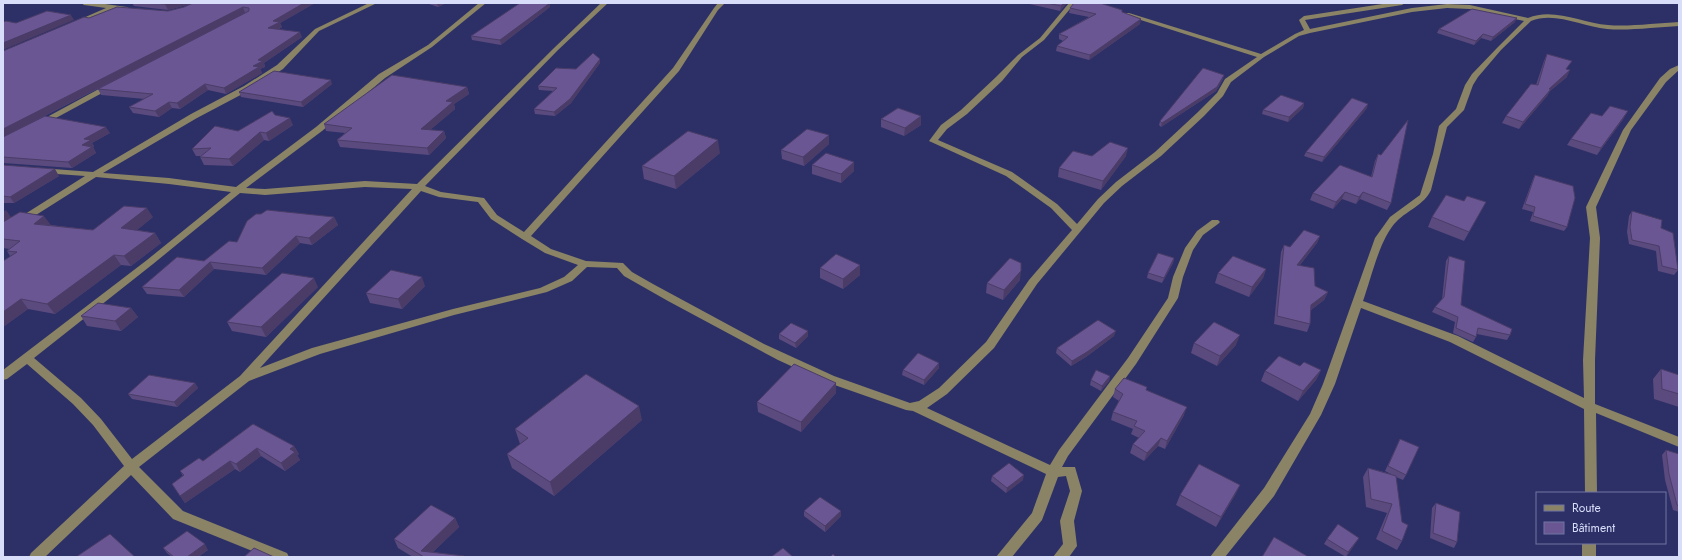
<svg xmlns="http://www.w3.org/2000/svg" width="1682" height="560" viewBox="0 0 1682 560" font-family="Jost,sans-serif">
	<rect width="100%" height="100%" fill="#2c3067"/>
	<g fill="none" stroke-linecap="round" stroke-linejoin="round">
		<path fill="#8a8365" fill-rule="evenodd" d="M 81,3 L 98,3 L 127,7 L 130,9 L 127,11 L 113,9 L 78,24 L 74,24 L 74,22 L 106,8 L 84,5 Z
			M 369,3 L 377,3 L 319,31 L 283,69 L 250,90 L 197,118 L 103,173 L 169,178 L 236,187 L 316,127 L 379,74 L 428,45 L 479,3 L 486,3 L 432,47 L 385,78 L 322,131 L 246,188 L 265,189 L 365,181 L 417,184 L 554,48 L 601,3 L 608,3 L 558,50 L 425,186 L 441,192 L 484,198 L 497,215 L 524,232 L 673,68 L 714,8 L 718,3 L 725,3 L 718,10 L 679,71 L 531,236 L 551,249 L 586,261 L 623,263 L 632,272 L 653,284 L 764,344 L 834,376 L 910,403 L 919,401 L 939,388 L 986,342 L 1029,280 L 1072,230 L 1051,208 L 1006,176 L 929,141 L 941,125 L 961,110 L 996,77 L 1018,55 L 1040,38 L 1069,3 L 1075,3 L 1044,40 L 1022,57 L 1002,81 L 967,114 L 947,129 L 938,140 L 1012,172 L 1057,204 L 1077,224 L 1098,199 L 1116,182 L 1155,152 L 1198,112 L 1217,93 L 1225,79 L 1257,57 L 1125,15 L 1125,13 L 1129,13 L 1261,54 L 1295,34 L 1304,30 L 1299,20 L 1304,16 L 1389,3 L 1405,3 L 1402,5 L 1305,20 L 1310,29 L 1412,8 L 1447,4 L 1470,5 L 1528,18 C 1553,7 1582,23 1608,25 C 1628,27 1657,23 1679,22 L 1679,26 C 1657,27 1628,31 1607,29 C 1583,27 1555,11 1531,21 L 1501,50 L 1478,77 L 1473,85 L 1464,110 L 1447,127 L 1431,190 C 1424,205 1408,210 1397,221 C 1380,237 1371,279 1363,301 L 1458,336 L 1584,398 L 1583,360 L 1590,238 L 1586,207 L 1623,130 L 1660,78 L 1670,69 L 1679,65 L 1679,70 L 1666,82 L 1631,130 L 1596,207 L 1600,238 L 1595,360 L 1595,404 L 1679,437 L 1679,447 L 1596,413 L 1597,493 L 1585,493 L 1584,409 L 1450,342 L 1361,308 L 1335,384 L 1321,415 L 1274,496 L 1225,557 L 1210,557 L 1264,488 L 1310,414 L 1323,384 L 1375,238 L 1390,217 L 1420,195 L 1433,154 L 1439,126 L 1456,109 L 1465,85 L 1472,74 L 1497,48 L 1524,21 L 1470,9 L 1447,8 L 1412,12 L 1310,33 L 1299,36 L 1264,57 L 1231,82 L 1223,96 L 1204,116 L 1161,156 L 1122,186 L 1104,203 L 1037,284 L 994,348 L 947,394 L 927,408 L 1050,465 L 1059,450 L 1128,358 L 1168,298 L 1173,277 L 1185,248 L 1197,231 L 1212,220 L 1218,220 L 1220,222 L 1218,224 L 1203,235 L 1193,250 L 1183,277 L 1178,298 L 1136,364 L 1068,456 L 1062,467 L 1075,467 L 1082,491 L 1074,521 L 1077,546 L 1069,557 L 1053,557 L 1063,544 L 1060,521 L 1070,491 L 1066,476 L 1058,477 L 1042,520 L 1012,557 L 996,557 L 1032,513 L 1046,474 L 913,411 L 906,410 L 826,382 L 778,360 L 668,301 L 624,276 L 617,268 L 587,267 L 572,281 L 547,292 L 454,315 L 320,354 L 249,381 L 139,467 L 183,511 L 287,553 L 289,557 L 267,557 L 173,519 L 131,475 L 45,557 L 29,557 L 31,553 L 124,466 L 93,425 L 73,404 L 27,364 L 7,379 L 3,380 L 3,370 L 147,260 L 231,192 L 169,184 L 96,177 L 6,234 L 3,235 L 3,228 L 85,176 L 43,173 L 40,172 L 39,170 L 40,168 L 93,172 L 191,114 L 244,86 L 277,65 L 315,29 ZM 365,187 L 412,189 L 240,376 L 132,459 L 101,419 L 81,398 L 34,358 L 153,264 L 240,193 L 265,195 ZM 421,191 L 439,197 L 478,202 L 491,219 L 522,239 L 545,253 L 578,265 L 564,277 L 540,288 L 453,309 L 312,348 L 260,368 Z
			M 108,84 L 114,84 L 115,86 L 43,125 L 37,125 L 36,123 Z
			M 1582,543 L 1596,543 L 1596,557 L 1582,557 Z"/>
	</g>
	<path fill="#5a4a7e" d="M 132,3 L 315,3 L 280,23 L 282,27 L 279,29 L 302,37 L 264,63 L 265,67 L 260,69 L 262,73 L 226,94 L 208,90 L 180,109 L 172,108 L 159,117 L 133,113 L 129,107 L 145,99 L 101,95 L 98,89 L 246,13 L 29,124 L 110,133 L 92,143 L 94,146 L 93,147 L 96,153 L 72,168 L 3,163 L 3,51 L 89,18 L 168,11 L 184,7 L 191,4 L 168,10 L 134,6 Z
		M 426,3 L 446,3 L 438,7 Z
		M 1025,3 L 1067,3 L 1060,11 Z
		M 550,7 L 501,45 L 472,40 L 471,36 Z
		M 1070,8 L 1122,12 L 1140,24 L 1089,60 L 1056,51 L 1057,46 L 1063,41 L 1059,39 L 1059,34 L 1089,17 L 1069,13 Z
		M 1515,22 L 1491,41 L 1481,38 L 1474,45 L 1437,33 L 1439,29 Z
		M 1547,54 L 1567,69 L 1567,77 L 1550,91 L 1547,96 L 1519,129 L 1502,123 L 1506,116 L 1536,85 L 1544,61 Z
		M 600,59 L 600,63 L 571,103 L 555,116 L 535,114 L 534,109 L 553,91 L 539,90 L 538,86 Z
		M 1223,79 L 1216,91 L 1161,127 L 1159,125 L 1160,121 Z
		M 332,84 L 303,107 L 241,97 L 239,92 Z
		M 467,87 L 469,94 L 454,104 L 455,109 L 430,130 L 444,131 L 446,138 L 429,155 L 340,147 L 337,140 L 345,133 L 326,131 L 324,124 Z
		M 1304,103 L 1303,108 L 1288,122 L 1262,114 L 1263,110 Z
		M 1367,108 L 1322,162 L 1304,156 L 1306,152 Z
		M 275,115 L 293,125 L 269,141 L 264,140 L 233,166 L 204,165 L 200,157 L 201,156 L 196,156 L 192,149 L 238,131 Z
		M 921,116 L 921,125 L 904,136 L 881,127 L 881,119 Z
		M 1602,116 L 1624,118 L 1597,155 L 1567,145 L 1571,139 Z
		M 829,144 L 804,166 L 782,159 L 781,150 Z
		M 720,153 L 676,189 L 644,179 L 642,166 Z
		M 1378,154 L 1391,203 L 1387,210 L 1360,199 L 1356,204 L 1342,199 L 1333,209 L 1310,200 L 1313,193 L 1371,177 L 1375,161 Z
		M 1092,156 L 1126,156 L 1101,190 L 1058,177 L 1059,168 Z
		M 854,162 L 854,171 L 841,183 L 812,174 L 812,165 Z
		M 3,166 L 59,176 L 14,203 L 3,203 Z
		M 1535,175 L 1567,227 L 1564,231 L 1530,221 L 1533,212 L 1522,209 L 1533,179 Z
		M 1464,201 L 1486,202 L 1464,241 L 1428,227 L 1432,217 Z
		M 3,210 L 11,218 L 51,225 L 93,230 L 153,217 L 137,230 L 155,233 L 161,243 L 131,266 L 121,265 L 55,314 L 28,309 L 3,327 L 10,256 L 7,251 L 9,249 L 3,248 Z
		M 1632,211 L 1661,228 L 1678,270 L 1674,275 L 1658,271 L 1656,251 L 1629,244 L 1627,232 L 1629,216 Z
		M 334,217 L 338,225 L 312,245 L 300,243 L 266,275 L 214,269 L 184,297 L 147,294 L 142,287 L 204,261 L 237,242 Z
		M 1320,236 L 1317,243 L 1300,265 L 1315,286 L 1328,292 L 1324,300 L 1311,310 L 1310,324 L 1307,332 L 1274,324 L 1281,252 L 1284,245 L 1290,247 Z
		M 1449,256 L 1461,305 L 1510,335 L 1507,340 L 1477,334 L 1476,337 L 1473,342 L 1453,333 L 1455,322 L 1432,312 L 1435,307 L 1442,300 L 1446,261 Z
		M 1174,258 L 1173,263 L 1162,283 L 1147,278 L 1148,273 Z
		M 820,268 L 860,275 L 843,289 L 820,278 Z
		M 1266,269 L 1263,278 L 1249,297 L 1215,283 L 1218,273 Z
		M 1020,280 L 1003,300 L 986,293 L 987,283 Z
		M 425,286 L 402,309 L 370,303 L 366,293 Z
		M 318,287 L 266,337 L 232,331 L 227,322 Z
		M 131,308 L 138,317 L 121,331 L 87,326 L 81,316 Z
		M 808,331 L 808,336 L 796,348 L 779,339 L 779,334 Z
		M 1114,336 L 1086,357 L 1071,366 L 1056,353 L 1057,348 Z
		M 1194,343 L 1236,345 L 1217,366 L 1191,353 Z
		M 939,363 L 939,368 L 924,385 L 902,375 L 903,370 Z
		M 1300,366 L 1321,370 L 1316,380 L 1298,401 L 1261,381 L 1265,371 Z
		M 1661,369 L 1679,375 L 1679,407 L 1654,399 L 1653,379 Z
		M 1110,376 L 1109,381 L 1101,391 L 1090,385 L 1091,380 Z
		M 195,383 L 198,388 L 177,407 L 132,399 L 128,394 Z
		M 836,383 L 836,393 L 801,432 L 758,412 L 757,402 Z
		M 1115,389 L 1147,390 L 1184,415 L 1165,449 L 1158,446 L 1144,461 L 1130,453 L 1133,444 L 1139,438 L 1131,434 L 1133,429 L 1111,420 L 1113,412 L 1119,401 L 1113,397 Z
		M 642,420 L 554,496 L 512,468 L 507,454 L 520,444 L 515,429 Z
		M 253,424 L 294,446 L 299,454 L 297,455 L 300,460 L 285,471 L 261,456 L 240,472 L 235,469 L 185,503 L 172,484 L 183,476 L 180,471 L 203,461 Z
		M 1400,439 L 1406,475 L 1403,480 L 1396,477 L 1402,541 L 1397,550 L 1376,539 L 1387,513 L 1366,507 L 1363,477 L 1368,468 L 1391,474 L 1385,471 Z
		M 1666,450 L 1679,454 L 1679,512 L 1673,510 L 1665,480 L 1662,455 Z
		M 992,476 L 1023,480 L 1006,493 L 991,481 Z
		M 1240,485 L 1235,495 L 1216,527 L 1176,505 L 1180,495 Z
		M 1436,503 L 1457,542 L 1454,548 L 1430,538 L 1432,508 Z
		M 804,511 L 841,516 L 825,532 L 804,516 Z
		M 455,518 L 459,527 L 433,552 L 465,557 L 413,557 L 398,548 L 394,539 Z
		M 1359,538 L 1346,557 L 1324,544 L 1327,539 Z
		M 163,548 L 208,550 L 198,557 L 172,557 L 167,553 Z"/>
	<path fill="#4a3c67" d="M 170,3 L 194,3 L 168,10 L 165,4 Z
		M 304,3 L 315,3 L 280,23 L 282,27 L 271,33 L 268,28 L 273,21 Z
		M 437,3 L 446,3 L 438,7 Z
		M 550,3 L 550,7 L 501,45 L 500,40 Z
		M 1064,3 L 1067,3 L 1060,11 L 1061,6 Z
		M 243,7 L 245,13 L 3,137 L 3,129 Z
		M 71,15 L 74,20 L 3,50 L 3,43 Z
		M 1517,18 L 1515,22 L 1491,41 L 1493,37 Z
		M 1141,19 L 1140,24 L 1089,60 L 1090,55 Z
		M 300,32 L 302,37 L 264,63 L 265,67 L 260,69 L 262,73 L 226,94 L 224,88 L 253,66 L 258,60 Z
		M 1483,34 L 1481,38 L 1474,45 L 1476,41 Z
		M 600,59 L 600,63 L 571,103 L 555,116 L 554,112 Z
		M 1570,70 L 1567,77 L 1550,91 L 1547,96 L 1519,129 L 1523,122 L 1549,89 Z
		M 1224,75 L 1223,79 L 1216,91 L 1161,127 L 1162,123 Z
		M 331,80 L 332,84 L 303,107 L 301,102 Z
		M 205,84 L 208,90 L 180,109 L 177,103 Z
		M 467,87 L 469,94 L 454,104 L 455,109 L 423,136 L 421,129 L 446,101 Z
		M 169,102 L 172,108 L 159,117 L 155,111 Z
		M 1304,103 L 1303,108 L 1288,122 L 1289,117 Z
		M 1368,104 L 1367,108 L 1322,162 L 1324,157 Z
		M 1628,111 L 1624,118 L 1597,155 L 1601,148 Z
		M 921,116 L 921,125 L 904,136 L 905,128 Z
		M 290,118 L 293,125 L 269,141 L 266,133 Z
		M 106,127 L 110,133 L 92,143 L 94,146 L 93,147 L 96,153 L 72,168 L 68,162 L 82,145 L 84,139 Z
		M 444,131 L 446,138 L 429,155 L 427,148 Z
		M 260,132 L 264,140 L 233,166 L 229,159 Z
		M 829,135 L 829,144 L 804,166 L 803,157 Z
		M 718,140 L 720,153 L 676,189 L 674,176 Z
		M 1128,148 L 1126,156 L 1101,190 L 1103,181 Z
		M 854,162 L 854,171 L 841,183 L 841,174 Z
		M 55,169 L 59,176 L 14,203 L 10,197 Z
		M 1345,192 L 1342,199 L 1333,209 L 1336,202 Z
		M 1363,192 L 1360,199 L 1356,204 L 1359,197 Z
		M 147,208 L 153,217 L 127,238 L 121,228 Z
		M 6,210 L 13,220 L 3,226 L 3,212 Z
		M 44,216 L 51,225 L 34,224 Z
		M 334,217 L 338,225 L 312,245 L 309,238 Z
		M 155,233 L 161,243 L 131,266 L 124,256 Z
		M 296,236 L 300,243 L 266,275 L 262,268 Z
		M 1320,236 L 1317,243 L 1294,272 L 1297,265 Z
		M 114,255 L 121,265 L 55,314 L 47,304 Z
		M 1174,258 L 1173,263 L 1162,283 L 1164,278 Z
		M 210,262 L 214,269 L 184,297 L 179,290 Z
		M 860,265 L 860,275 L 843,289 L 843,279 Z
		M 1266,269 L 1263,278 L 1249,297 L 1252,287 Z
		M 1021,271 L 1020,280 L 1003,300 L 1004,290 Z
		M 422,277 L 425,286 L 402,309 L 398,299 Z
		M 314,278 L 318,287 L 266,337 L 261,327 Z
		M 1328,292 L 1324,300 L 1308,312 L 1311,305 Z
		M 21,299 L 28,309 L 3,327 L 3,312 Z
		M 131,308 L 138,317 L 121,331 L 115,321 Z
		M 808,331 L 808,336 L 796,348 L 795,343 Z
		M 1116,331 L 1114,336 L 1086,357 L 1071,366 L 1072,361 Z
		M 1240,335 L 1236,345 L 1217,366 L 1220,356 Z
		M 939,363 L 939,368 L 924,385 L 924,380 Z
		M 1321,370 L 1316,380 L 1298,401 L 1303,391 Z
		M 1110,376 L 1109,381 L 1101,391 L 1102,386 Z
		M 195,383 L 198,388 L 177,407 L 174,402 Z
		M 836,383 L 836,393 L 801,432 L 801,422 Z
		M 639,406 L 642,420 L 554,496 L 550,482 Z
		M 1187,407 L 1184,415 L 1165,449 L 1167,441 Z
		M 1161,438 L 1158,446 L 1144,461 L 1147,453 Z
		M 294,446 L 299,454 L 297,455 L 300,460 L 285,471 L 281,463 L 290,449 Z
		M 257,448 L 261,456 L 240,472 L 236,464 Z
		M 230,461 L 235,469 L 185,503 L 180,496 Z
		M 1024,475 L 1023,480 L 1006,493 L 1007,488 Z
		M 1240,485 L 1235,495 L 1216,527 L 1221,517 Z
		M 841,511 L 841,516 L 825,532 L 825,526 Z
		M 455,518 L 459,527 L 428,557 L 421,551 Z
		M 1359,538 L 1356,543 L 1346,557 L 1348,552 Z
		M 205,544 L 208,550 L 198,557 L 187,557 Z"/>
	<path fill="#695693" stroke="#4a3c67" d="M 153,3 L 170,3 L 165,4 Z
		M 193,3 L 304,3 L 273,21 L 280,22 L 268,28 L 300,32 L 258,60 L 263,61 L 253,66 L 259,67 L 224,88 L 205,84 L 177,103 L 169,102 L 155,111 L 129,107 L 153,94 L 98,89 L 249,11 L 249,8 L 243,7 L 3,129 L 3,51 L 84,17 L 89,18 L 117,7 L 168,11 L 184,7 Z
		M 520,3 L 550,3 L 500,40 L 471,36 Z
		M 1047,3 L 1064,3 L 1061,6 Z
		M 1074,3 L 1100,3 L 1122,10 L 1122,12 L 1141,19 L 1090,55 L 1057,46 L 1068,37 L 1059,34 L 1096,14 L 1070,8 Z
		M 1472,9 L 1517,18 L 1493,37 L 1483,34 L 1476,41 L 1439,29 Z
		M 47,11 L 71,15 L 3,43 L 3,22 L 6,21 L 16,23 Z
		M 593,53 L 600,59 L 570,99 L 554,112 L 534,109 L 557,88 L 538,86 L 556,68 L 576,69 Z
		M 1547,54 L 1572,61 L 1566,69 L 1570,70 L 1549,89 L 1551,89 L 1523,122 L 1506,116 L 1531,84 L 1538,85 Z
		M 1203,68 L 1224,75 L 1217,87 L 1162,123 L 1160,121 Z
		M 274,71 L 331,80 L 301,102 L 239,92 Z
		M 392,75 L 467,87 L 446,101 L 453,102 L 421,129 L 444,131 L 427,148 L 337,140 L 352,128 L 324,124 Z
		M 1281,95 L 1304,103 L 1289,117 L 1263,110 Z
		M 1352,98 L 1368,104 L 1324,157 L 1306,152 Z
		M 1610,106 L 1628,111 L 1601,148 L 1571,139 L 1591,113 L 1602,116 Z
		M 898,108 L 921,116 L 905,128 L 881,119 Z
		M 272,111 L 275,115 L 290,118 L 266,133 L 260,132 L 229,159 L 200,157 L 211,148 L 192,149 L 215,126 L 238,131 Z
		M 45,116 L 106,127 L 84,139 L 91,140 L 82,145 L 92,147 L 68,162 L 3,157 L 3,137 Z
		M 1408,120 L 1391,203 L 1363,192 L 1359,197 L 1345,192 L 1336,202 L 1313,193 L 1340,165 L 1372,177 L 1378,154 L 1381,155 Z
		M 807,129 L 829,135 L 803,157 L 781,150 Z
		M 688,131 L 718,140 L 674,176 L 642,166 Z
		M 1110,142 L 1128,148 L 1103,181 L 1059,168 L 1073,151 L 1092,156 Z
		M 826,153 L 854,162 L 841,174 L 812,165 Z
		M 3,165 L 55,169 L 10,197 L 3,196 Z
		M 1535,175 L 1573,186 L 1575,198 L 1567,227 L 1533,216 L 1535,207 L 1525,204 Z
		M 1446,195 L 1464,201 L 1467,196 L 1486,202 L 1469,232 L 1432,217 Z
		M 124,206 L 147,208 L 121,228 L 155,233 L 124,256 L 114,255 L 47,304 L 21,299 L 3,312 L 3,261 L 17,252 L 7,251 L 20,241 L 3,239 L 3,222 L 20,212 L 44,216 L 34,224 L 93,230 Z
		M 267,210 L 334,217 L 309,238 L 296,236 L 262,268 L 210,262 L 179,290 L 142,287 L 177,257 L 204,261 L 229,241 L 237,242 L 247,221 L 256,214 L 261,214 Z
		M 1632,211 L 1662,220 L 1661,228 L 1673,233 L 1678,270 L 1662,266 L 1659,246 L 1632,240 L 1630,227 Z
		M 1304,230 L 1320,236 L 1297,265 L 1314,268 L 1315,286 L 1328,292 L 1311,305 L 1310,324 L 1277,316 L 1284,245 L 1290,247 Z
		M 1158,253 L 1174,258 L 1164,278 L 1148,273 Z
		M 836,254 L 860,265 L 843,279 L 820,268 Z
		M 1233,256 L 1266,269 L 1252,287 L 1218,273 Z
		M 1449,256 L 1465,261 L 1461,305 L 1512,329 L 1510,335 L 1478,328 L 1476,337 L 1456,328 L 1458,317 L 1435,307 L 1444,297 Z
		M 1010,258 L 1021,263 L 1021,271 L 1004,290 L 987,283 Z
		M 391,270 L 422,277 L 398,299 L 366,293 Z
		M 282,273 L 314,278 L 261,327 L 227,322 Z
		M 98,303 L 131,308 L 115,321 L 81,316 Z
		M 1098,320 L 1116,331 L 1087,352 L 1072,361 L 1057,348 Z
		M 1214,322 L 1240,335 L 1220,356 L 1194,343 Z
		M 791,323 L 808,331 L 795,343 L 779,334 Z
		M 918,353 L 939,363 L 924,380 L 903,370 Z
		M 1279,356 L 1300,366 L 1304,362 L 1321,370 L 1303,391 L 1265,371 Z
		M 794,364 L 836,383 L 801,422 L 757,402 Z
		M 1661,369 L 1679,375 L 1679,394 L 1662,389 Z
		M 1096,370 L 1110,376 L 1102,386 L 1091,380 Z
		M 586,374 L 639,406 L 550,482 L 507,454 L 528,438 L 515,429 Z
		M 149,375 L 195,383 L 174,402 L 128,394 Z
		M 1124,378 L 1147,387 L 1146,390 L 1187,407 L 1167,441 L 1161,438 L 1147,453 L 1133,444 L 1145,431 L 1134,426 L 1137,421 L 1113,412 L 1123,394 L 1115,389 Z
		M 253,424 L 294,446 L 290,449 L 295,452 L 281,463 L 257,448 L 236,464 L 230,461 L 180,496 L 172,484 L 184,475 L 180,471 L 199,458 L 203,461 Z
		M 1400,439 L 1419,447 L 1406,475 L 1388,466 Z
		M 1666,450 L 1679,454 L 1679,506 L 1677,505 L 1669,474 Z
		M 1009,463 L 1024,475 L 1007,488 L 992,476 Z
		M 1199,464 L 1240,485 L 1221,517 L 1180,495 Z
		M 1368,468 L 1396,476 L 1402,522 L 1408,525 L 1402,541 L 1382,531 L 1392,504 L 1371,499 Z
		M 820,497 L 841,511 L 825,526 L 804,511 Z
		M 1436,503 L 1460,512 L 1457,542 L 1433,533 Z
		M 431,505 L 455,518 L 421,551 L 464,556 L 464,557 L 424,557 L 394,539 Z
		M 1338,524 L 1359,538 L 1348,552 L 1327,539 Z
		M 187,531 L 205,544 L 187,557 L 174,557 L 163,548 Z
		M 110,534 L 135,557 L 76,557 Z
		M 1274,537 L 1307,556 L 1307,557 L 1262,557 Z
		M 254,548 L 274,557 L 244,557 Z
		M 783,548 L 793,557 L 771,557 Z
		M 833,554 L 836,557 L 830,557 Z"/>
	<rect width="1682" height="560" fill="none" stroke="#d8ddf9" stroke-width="8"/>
	<rect x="1536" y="492" width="130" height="52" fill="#2c3067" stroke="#7175a1"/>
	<rect x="1544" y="505" width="20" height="6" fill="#8a8365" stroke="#7175a1"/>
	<text x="1572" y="512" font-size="12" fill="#d8ddf9">Route</text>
	<rect x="1544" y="522" width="20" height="12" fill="#695693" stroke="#7175a1"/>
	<text x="1572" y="532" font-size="12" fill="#d8ddf9">Bâtiment</text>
</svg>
